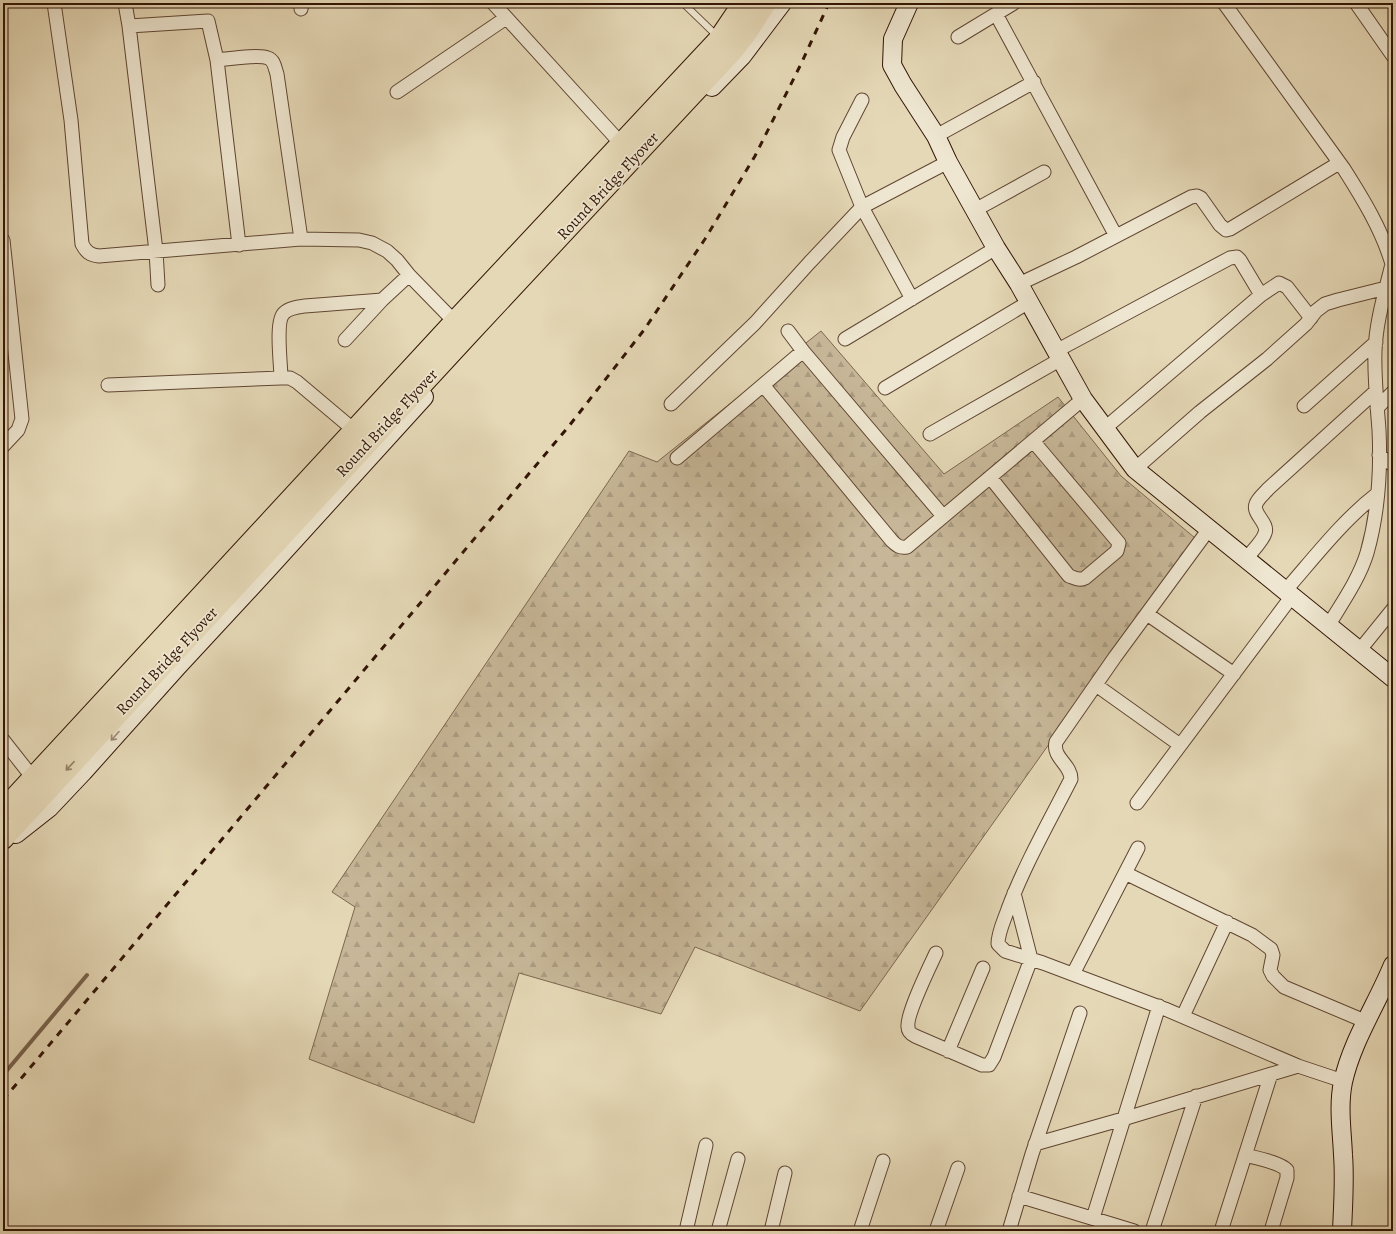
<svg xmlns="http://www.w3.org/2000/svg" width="1396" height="1234" viewBox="0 0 1396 1234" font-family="Alegreya,serif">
	<defs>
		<pattern id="forest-firs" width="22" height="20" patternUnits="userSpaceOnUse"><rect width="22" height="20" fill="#c7b798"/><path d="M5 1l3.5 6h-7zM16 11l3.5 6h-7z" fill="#ab9c82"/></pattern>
	</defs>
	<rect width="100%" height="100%" fill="#e5d8b6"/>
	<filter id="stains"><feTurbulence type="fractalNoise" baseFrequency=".005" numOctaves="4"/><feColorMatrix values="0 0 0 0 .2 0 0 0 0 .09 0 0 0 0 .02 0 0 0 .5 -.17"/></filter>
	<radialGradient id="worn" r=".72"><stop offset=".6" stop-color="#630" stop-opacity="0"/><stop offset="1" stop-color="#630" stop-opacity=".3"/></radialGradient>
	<path fill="url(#forest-firs)" stroke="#7d664f" d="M 821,331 L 944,474 L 1058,397 L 1121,476 L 1195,538 L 860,1011 L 695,947 L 661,1014 L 519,973 L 474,1123 L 309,1059 L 355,907 L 332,892 L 629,451 L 657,462 Z"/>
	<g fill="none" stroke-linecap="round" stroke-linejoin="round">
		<path stroke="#79624c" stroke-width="4" d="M 3,1075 L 87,975"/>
		<g stroke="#604632" stroke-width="8">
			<path id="lane" d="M 683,3 L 714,33"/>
		</g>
		<g stroke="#604632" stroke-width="15">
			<path id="street" d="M 54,3 L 71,120 L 82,244 C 86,252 90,255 99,256 L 301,239 L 359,240 L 372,243 L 387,251 L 397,260 L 409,275 L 450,317
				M 125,3 L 129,26 L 156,251 L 158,285
				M 493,3 L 616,138
				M 1224,3 L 1344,169 C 1363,199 1382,230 1392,264
				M 1356,3 L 1393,56
				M 301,9 L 302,3
				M 996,14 L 1116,236
				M 129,26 L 208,21 L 217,60 L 239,245
				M 958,37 L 1014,3
				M 217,60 C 228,59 259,54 268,58 C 274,60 275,68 277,74 L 301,239
				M 397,92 L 506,18
				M 862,100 L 843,137 L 839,150 L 862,207 L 912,299
				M 936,136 L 1034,82
				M 975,210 L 1044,172
				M 3,240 L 22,419 L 18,430 L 3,446
				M 1019,284 L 1076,257 L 1191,197 L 1197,196 L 1201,198 L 1220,225 L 1226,230 L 1230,229 L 1339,163
				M 788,331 L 803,351 L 943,516
				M 845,339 L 996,248
				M 345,340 L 382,300
				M 1056,351 L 1230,258 L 1237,257 L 1240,260 L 1261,295
				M 281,378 L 290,378 L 297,382 L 348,425
				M 108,385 L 281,378 C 281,365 275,321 284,313 C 289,308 298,307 305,306 L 382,300 L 409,275
				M 763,385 L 803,351
				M 885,388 L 1029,302
				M 671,404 L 755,323 L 810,262 L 862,207 L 948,162
				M 1304,406 L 1376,342
				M 1377,408 L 1393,392
				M 1104,429 L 1261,295 L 1279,283 L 1287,287 L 1311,318
				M 930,434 L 1061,359
				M 1379,455 L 1393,465
				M 677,458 L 763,385 L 892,541 C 897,546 900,548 907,547 L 1083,399
				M 1135,469 L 1200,412 L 1267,359 L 1306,324 L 1316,311 L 1325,304 L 1338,300 L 1386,288
				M 990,477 L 1069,576 C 1075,578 1079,581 1085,578 L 1117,551 L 1119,543 L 1033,441
				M 1209,529 L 1115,657 L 1056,742 C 1052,758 1071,764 1071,779 C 1049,822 1025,864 1008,909 C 1004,921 998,932 998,944 L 1005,951 L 1043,963 L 1165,1009 L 1298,1066 L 1343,1081
				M 1246,559 C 1251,552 1263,541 1265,533 C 1269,523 1252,514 1256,504 C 1258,498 1265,493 1268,489 L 1376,391
				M 1285,591 C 1314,558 1342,521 1377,494
				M 1147,614 L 1234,674
				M 1328,626 C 1342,603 1359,579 1367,553 C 1378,514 1381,471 1379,430 C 1377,403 1374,377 1375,351 C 1376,321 1385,293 1392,264 L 1393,263
				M 1359,651 L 1393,609
				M 1096,685 L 1180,745
				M 3,740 L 33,778
				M 1137,803 L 1292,596
				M 1125,873 L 1252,935 L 1271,949 L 1273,955 L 1270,970 L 1273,976 L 1284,987 L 1367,1022
				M 936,953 C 930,966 906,1015 908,1027 C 908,1032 911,1034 915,1036 L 982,1065 L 989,1065 L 994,1057 L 1031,959 L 1014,893
				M 1073,974 L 1138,848
				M 1183,1016 L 1227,922
				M 948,1051 L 983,968
				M 1035,1144 L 1123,1119 L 1298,1066
				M 1245,1155 C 1256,1158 1279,1162 1287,1170 L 1287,1178 L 1271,1231
				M 1019,1196 L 1134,1231
				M 1093,1218 L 1159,1006
				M 686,1231 L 706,1145
				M 718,1231 L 738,1159
				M 771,1231 L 785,1173
				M 860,1231 L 883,1161
				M 936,1231 L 958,1168
				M 1009,1231 L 1032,1154 L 1080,1013
				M 1152,1231 L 1196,1096
				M 1221,1231 L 1271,1074"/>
		</g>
		<g stroke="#331506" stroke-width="20">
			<path id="secondary" d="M 909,3 L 893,39 L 892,65 L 903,85 L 936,136 L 948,162 L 996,248 L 1019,284 L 1083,399 L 1135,469 L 1393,678
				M 712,87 L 742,56 L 782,3
				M 16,834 L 49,808 L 83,772 L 177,667 L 266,571 L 424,397
				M 1342,1231 C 1343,1206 1345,1180 1343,1155 C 1342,1131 1338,1106 1343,1082 C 1352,1041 1377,1004 1393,965"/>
		</g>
		<g stroke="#331506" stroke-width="22">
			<path id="primary" d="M 3,810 L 454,322 L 718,40 L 743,3
				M 3,839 L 468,335 L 732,52 L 746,34 L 766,3"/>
		</g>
		<use href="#lane" stroke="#eee6d0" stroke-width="6"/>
		<use href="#street" stroke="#eee6d0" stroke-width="13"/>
		<use href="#secondary" stroke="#eee6d0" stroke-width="18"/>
		<use href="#primary" stroke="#e5d8b6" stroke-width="20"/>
		<path stroke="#331506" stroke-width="3" stroke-dasharray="7 7" stroke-linecap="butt" d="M 3,1100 L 569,426 L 644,330 L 705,239 L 755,156 L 801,64 L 829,3"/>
	</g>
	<defs><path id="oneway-shaft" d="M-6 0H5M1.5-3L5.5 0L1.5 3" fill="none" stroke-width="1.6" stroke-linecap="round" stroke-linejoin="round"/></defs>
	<use stroke="#9a8875" href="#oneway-shaft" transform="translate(115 736) rotate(132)"/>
	<use stroke="#958067" href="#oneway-shaft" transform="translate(70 766) rotate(133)"/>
	<g text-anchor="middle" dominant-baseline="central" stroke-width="3.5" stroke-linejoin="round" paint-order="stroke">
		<g font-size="16" fill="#331506" stroke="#eee6d0">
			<text transform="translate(608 186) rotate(-47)">Round Bridge Flyover</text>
			<text transform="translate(387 423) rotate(-47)">Round Bridge Flyover</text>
			<text transform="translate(167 661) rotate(-47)">Round Bridge Flyover</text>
		</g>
	</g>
	<rect width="1396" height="1234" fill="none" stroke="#e5d8b6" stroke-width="16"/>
	<rect x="4" y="4" width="1388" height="1226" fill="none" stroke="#331506" stroke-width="2"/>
	<rect x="8" y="8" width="1380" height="1218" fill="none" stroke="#331506"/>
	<rect width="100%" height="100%" filter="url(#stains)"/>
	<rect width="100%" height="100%" fill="url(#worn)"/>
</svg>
